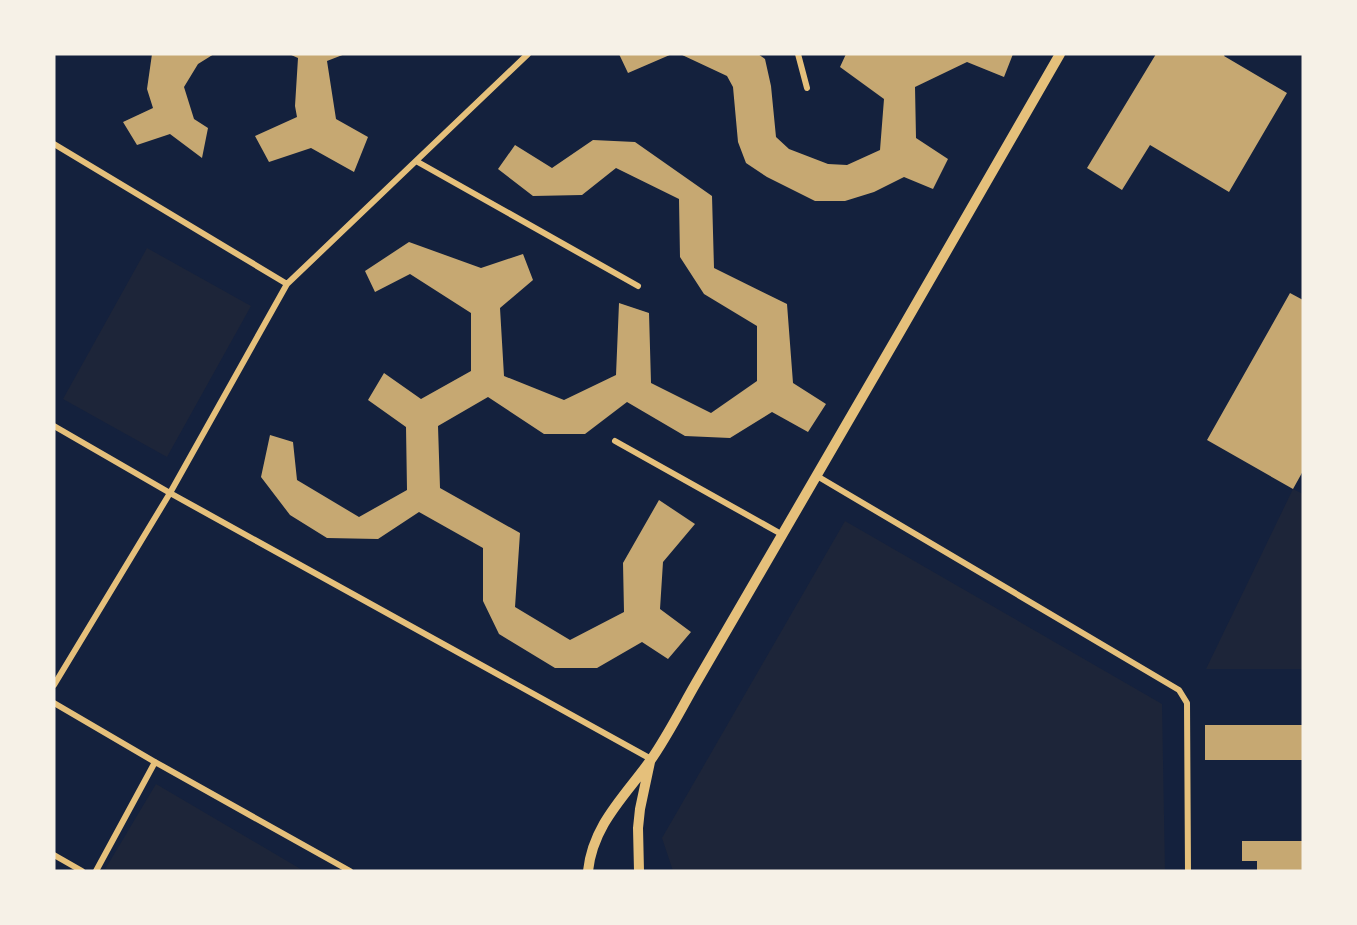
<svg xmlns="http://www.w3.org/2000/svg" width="1357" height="925" viewBox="0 0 1357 925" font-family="Montserrat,sans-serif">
	<rect width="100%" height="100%" fill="#14213d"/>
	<path fill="#1d2539" d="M 147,248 L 251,306 L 167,457 L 63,399 Z
		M 1293,489 L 1303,494 L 1303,669 L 1206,669 Z
		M 845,521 L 1162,704 L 1165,871 L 673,871 L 662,838 Z
		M 156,784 L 304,871 L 104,871 Z"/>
	<path fill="#c6a872" d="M 152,54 L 214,54 L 198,64 L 184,87 L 194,119 L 208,128 L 202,158 L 170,134 L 137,145 L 123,122 L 153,108 L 147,89 Z
		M 289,54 L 345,54 L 327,61 L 336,119 L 368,137 L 354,172 L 311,148 L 269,162 L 255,136 L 297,117 L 295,106 L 298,58 Z
		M 619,54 L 672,54 L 628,73 Z
		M 680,54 L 758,54 L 765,59 L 771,86 L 776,137 L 789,149 L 828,164 L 847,165 L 880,150 L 884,99 L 840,67 L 846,54 L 1013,54 L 1004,77 L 967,62 L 915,87 L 916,138 L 948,159 L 933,189 L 904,177 L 874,192 L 845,201 L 815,201 L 767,177 L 746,163 L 738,142 L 733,87 L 727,76 Z
		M 1156,54 L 1225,54 L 1224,56 L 1287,93 L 1229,192 L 1150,145 L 1122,190 L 1087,168 Z
		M 593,140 L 635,142 L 712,196 L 714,268 L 787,304 L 793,383 L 826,404 L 808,432 L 772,412 L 730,438 L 685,436 L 627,402 L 585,434 L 544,434 L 488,397 L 438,426 L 440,488 L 520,533 L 515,607 L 570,640 L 624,612 L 623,563 L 659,500 L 695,524 L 663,562 L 660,609 L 691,632 L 668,659 L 642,642 L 597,668 L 555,668 L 499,634 L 483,601 L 483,548 L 419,512 L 378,539 L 327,538 L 290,515 L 261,477 L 270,435 L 293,442 L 297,480 L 359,517 L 407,490 L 406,427 L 368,400 L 384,373 L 421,399 L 471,371 L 471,313 L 410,274 L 375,292 L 365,271 L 409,242 L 481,268 L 523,254 L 533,280 L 500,308 L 504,376 L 564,400 L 616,375 L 619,303 L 649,313 L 651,383 L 711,413 L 757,381 L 757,326 L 704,294 L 680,257 L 679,199 L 616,168 L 582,195 L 533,196 L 498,169 L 515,145 L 552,168 Z
		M 1290,293 L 1303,300 L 1303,471 L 1293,489 L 1207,440 Z
		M 1205,725 L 1303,725 L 1303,760 L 1205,760 Z
		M 1242,841 L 1303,841 L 1303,871 L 1257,871 L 1257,861 L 1242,861 Z"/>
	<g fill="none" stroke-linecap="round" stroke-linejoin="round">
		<path stroke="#e5c07b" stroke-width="6" d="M 798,54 L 807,88
			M 54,144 L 287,284
			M 416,161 L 638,286
			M 54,426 L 170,493 L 651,759
			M 615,441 L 783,535
			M 817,476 L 1179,690 L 1187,703 L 1188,871
			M 54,685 L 170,493 L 287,284 L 528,54
			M 54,703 L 155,762 L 350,871
			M 54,855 L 82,871
			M 96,871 L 155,762"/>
		<path stroke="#e5c07b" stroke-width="10" d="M 588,871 C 593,825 624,797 650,761 C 667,737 681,709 696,683 C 819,474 939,264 1060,54
			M 639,871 L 638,828 L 640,809 L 650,762"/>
	</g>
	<rect width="1357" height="925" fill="none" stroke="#f6f1e7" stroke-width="111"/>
</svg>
